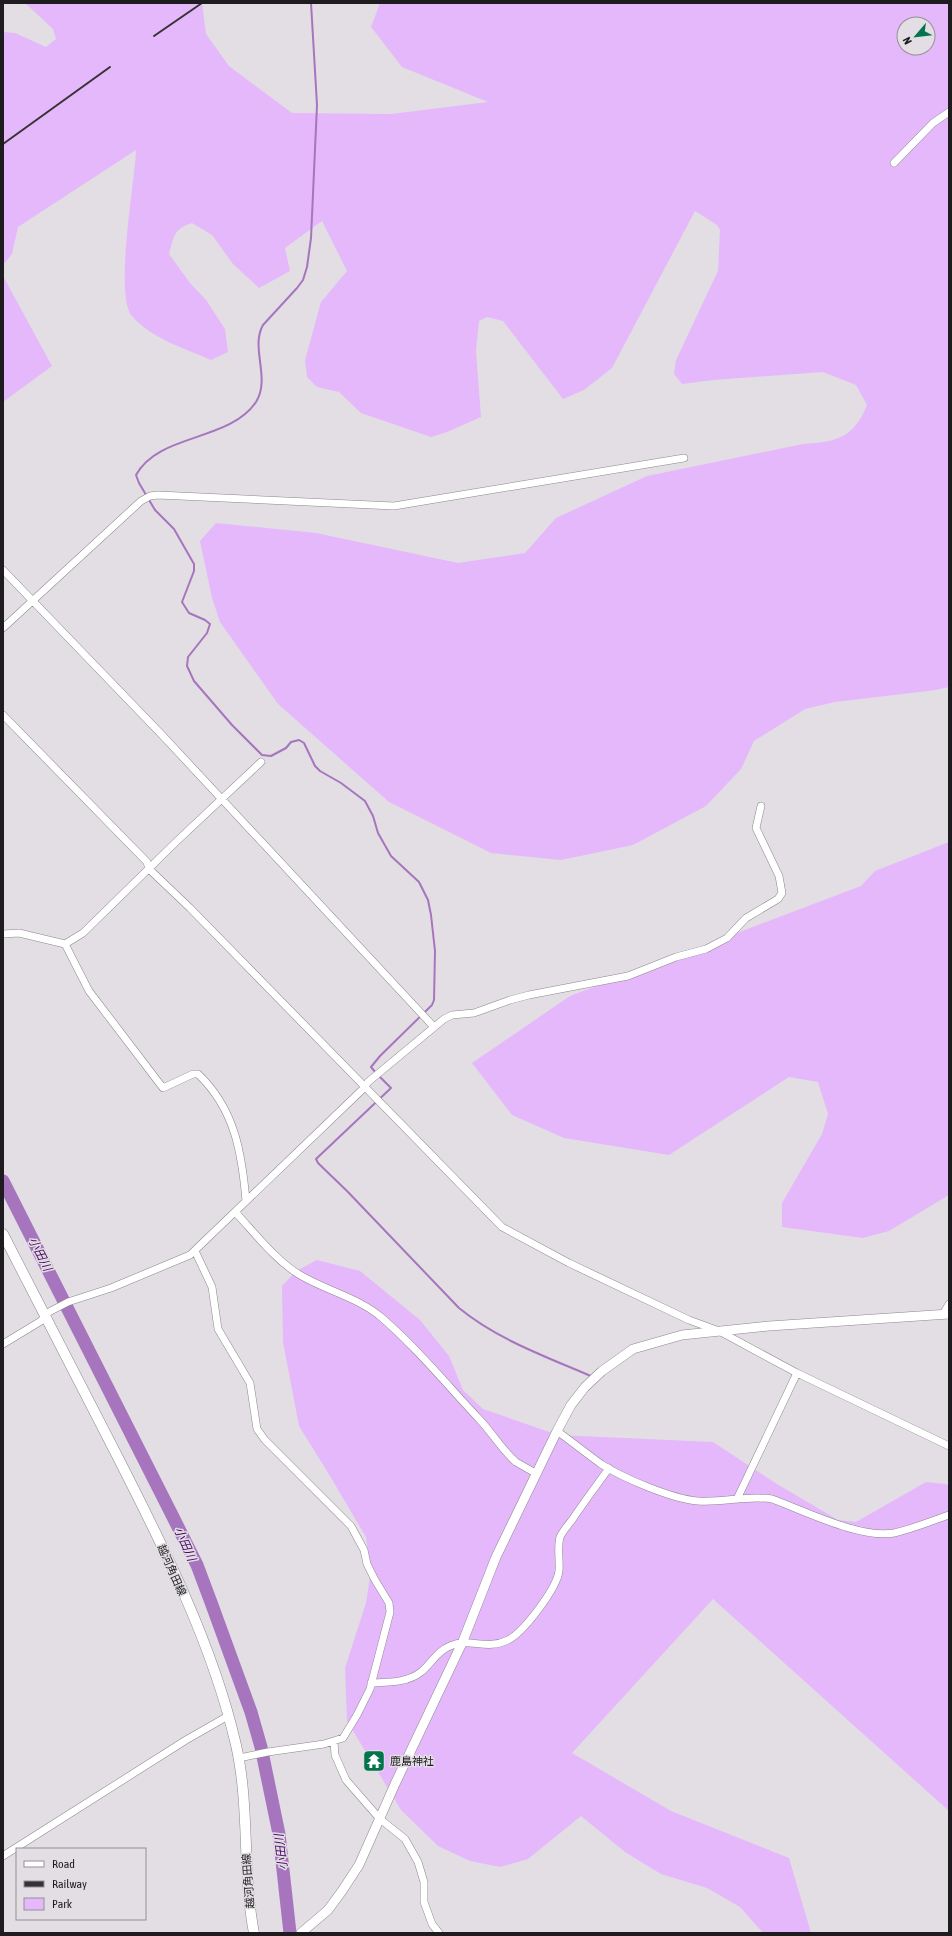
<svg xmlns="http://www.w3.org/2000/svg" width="952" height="1936" viewBox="0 0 952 1936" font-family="'Asap Condensed','Noto Sans JP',sans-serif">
	<rect width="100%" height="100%" fill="#e2dee4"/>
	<path fill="#e5b8fb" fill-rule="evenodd" d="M 25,3 L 202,3 L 206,34 L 229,66 L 292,113 L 391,114 L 488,102 L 402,67 L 371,27 L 380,3 L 949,3 L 949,687 L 936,690 L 835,702 L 805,709 L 754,741 L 741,769 L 706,806 L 633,845 L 561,860 L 491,853 L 389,802 L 278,704 L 220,622 L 212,598 L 200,541 L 216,523 L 316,533 L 458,563 L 525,553 L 556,518 L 647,476 L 803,444 C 836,442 854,438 867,405 L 856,385 L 823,372 L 713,380 L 682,384 L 674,374 L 676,360 L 718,271 L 720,230 L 717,225 L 695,211 L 612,368 L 584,390 L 563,399 L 503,321 L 487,317 L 479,321 L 476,351 L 481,417 L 447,432 L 431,437 L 361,413 L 339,392 L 317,387 L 307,377 L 305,360 L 321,302 L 347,271 L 322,221 L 285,248 L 290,271 L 259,288 L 233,264 L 212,235 L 192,223 C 173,229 174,237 169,254 L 190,283 L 206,300 L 225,329 L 228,352 L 211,360 C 184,348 152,339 132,316 C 114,295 135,181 136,150 L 18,227 L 12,254 L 3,265 L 3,32 L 15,33 L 46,47 L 56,39 L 53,29 ZM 904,24 L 928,24 L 928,48 L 904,48 Z
		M 3,276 L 52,366 L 3,402 Z
		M 949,842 L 949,1195 L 889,1231 L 863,1238 L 782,1227 L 782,1203 L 822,1134 L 828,1114 L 818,1082 L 789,1077 L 669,1155 L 564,1138 L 512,1115 L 472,1063 L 570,996 L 861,886 L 875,871 Z
		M 317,1260 L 360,1271 L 420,1320 L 449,1356 L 463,1390 L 483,1409 L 558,1435 L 713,1442 L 777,1484 L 838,1520 L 856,1522 L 926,1482 L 946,1484 L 949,1486 L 949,1811 L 713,1599 L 572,1753 L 671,1811 L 789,1858 L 811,1933 L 763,1933 L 740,1907 L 707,1888 L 661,1874 L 625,1852 L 581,1816 L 528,1859 L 500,1867 L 470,1861 L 438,1846 L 401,1810 L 347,1721 L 345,1668 L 366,1603 L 371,1571 L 366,1537 L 330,1476 L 299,1426 L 283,1342 L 282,1286 L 296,1271 Z"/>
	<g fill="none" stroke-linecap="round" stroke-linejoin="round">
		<path stroke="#a675bd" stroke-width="2" d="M 311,3 L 317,105 L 311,238 L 307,267 L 303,280 L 297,288 L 263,325 C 250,348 271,378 256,402 C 229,442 159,433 136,475 L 139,483 L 155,510 L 174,529 L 194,564 L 194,571 L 182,602 L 189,613 L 205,620 L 210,624 L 207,633 L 188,657 L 187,666 L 194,681 L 232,725 L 262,755 L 271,756 L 286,748 L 291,742 L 299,740 L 304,743 L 315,766 L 320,771 L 341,783 L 365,801 L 373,816 L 378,833 L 391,856 L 419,882 L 428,900 L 431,915 L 435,951 L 434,1000 L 432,1005 L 380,1056 L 371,1067 L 376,1073
			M 379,1076 L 391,1088 L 316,1159 L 318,1163 L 347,1191 L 459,1308 C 498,1340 547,1357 593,1377"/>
		<path stroke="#a675bd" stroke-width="13" d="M 3,1181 L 172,1515 L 197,1565 L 212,1605 L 251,1712 L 261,1747 L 279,1834 L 290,1933"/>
		<g stroke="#8b878d" stroke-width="8">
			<path id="minor" d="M 894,163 L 933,123 L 949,112
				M 3,570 L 163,736 L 434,1027
				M 3,628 L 141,501 L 150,496 L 158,495 L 394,506 L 684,458
				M 3,715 L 147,862 L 149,869 L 190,908 L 502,1227 L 569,1263 L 689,1320 L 719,1331 L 797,1373 L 949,1446
				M 3,934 L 19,933 L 65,944 L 83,933 L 178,840 L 261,762
				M 65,944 L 89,991 L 163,1088 L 193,1074 L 198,1074 C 235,1109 242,1154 246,1201
				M 235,1212 C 254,1232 276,1261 300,1275 C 327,1291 357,1297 381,1317 C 417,1348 448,1386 480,1420 C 493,1434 502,1450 516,1462 C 523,1466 530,1470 537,1474
				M 195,1251 L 212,1287 L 218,1329 L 250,1383 L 257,1429 L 265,1440 L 351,1526 L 364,1550 L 367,1564 L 375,1580 L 389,1603 L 390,1612 L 370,1689 L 357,1715 L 343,1738 L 324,1744 L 268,1752 L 239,1758
				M 943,1314 L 949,1304
				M 3,1344 L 41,1321 L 47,1313 L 68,1302 L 111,1288 L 190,1255 L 364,1088 L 368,1082 L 444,1019 L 452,1015 L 474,1013 L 510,1000 L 529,995 L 628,976 L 676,957 L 706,949 L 727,938 L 746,918 L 778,899 L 782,893 L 779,876 L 756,828 L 761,806
				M 557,1431 C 572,1442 586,1453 601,1464 C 623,1478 672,1499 698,1501 C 723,1503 747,1495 772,1499 C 805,1511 860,1539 894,1533 C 913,1529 931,1521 949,1515
				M 737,1499 L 797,1373
				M 371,1683 C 388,1682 407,1683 421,1672 C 431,1664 437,1651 450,1646 C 470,1637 486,1651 508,1640 C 524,1632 557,1588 559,1571 C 560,1560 557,1548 560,1537 C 563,1531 568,1525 572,1520 C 584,1502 597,1485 609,1468
				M 334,1742 L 335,1755 L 346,1780 L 380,1819 L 405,1839 L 418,1862 L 424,1882 L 424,1902 L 432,1924 L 439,1933
				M 3,1856 L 186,1740 L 228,1716"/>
		</g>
		<g stroke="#8b878d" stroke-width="10">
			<path id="tertiary" d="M 301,1933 L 328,1910 L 342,1891 L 359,1865 L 395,1784 L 463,1641 L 496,1557 L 557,1431 L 571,1405 L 585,1387 L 602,1371 L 633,1349 L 682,1335 L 769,1326 L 949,1314"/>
		</g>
		<g stroke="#8b878d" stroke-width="11">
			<path id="secondary" d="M 3,1234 C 39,1303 74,1373 110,1442 C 159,1538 212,1640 236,1745 C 250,1806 242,1871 254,1933"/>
		</g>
		<use href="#minor" stroke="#fff" stroke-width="7"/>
		<use href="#tertiary" stroke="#fff" stroke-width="9"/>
		<use href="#secondary" stroke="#fff" stroke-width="10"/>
		<path stroke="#353335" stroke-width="2" d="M 154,36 L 202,3
			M 3,144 L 110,67"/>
	</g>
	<defs>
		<g id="temple-square" transform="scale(1.15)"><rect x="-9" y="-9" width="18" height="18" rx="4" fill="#04744d" stroke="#e2dee4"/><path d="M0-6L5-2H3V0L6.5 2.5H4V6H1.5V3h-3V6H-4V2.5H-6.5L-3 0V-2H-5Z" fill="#fff"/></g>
	</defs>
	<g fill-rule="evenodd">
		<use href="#temple-square" x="374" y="1761"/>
	</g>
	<g text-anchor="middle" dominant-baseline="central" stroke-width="3" stroke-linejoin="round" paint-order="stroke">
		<g font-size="11" fill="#1e1c1e" stroke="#e2dee4">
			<text transform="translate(172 1570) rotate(66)">越河角田線</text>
			<text transform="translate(248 1881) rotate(-94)">越河角田線</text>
		</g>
		<g font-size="11" fill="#1e1c1e" stroke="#e2dee4" text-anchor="start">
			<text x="390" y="1761">鹿島神社</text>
		</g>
		<g font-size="12" font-style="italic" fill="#4c0964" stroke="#e2dee4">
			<text transform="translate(40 1254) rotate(63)">小田川</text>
			<text transform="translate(185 1544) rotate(66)">小田川</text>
			<text transform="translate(281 1852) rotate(-97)">小田川</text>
		</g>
	</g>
	<rect width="952" height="1936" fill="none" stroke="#1e1c1e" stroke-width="8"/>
	<rect x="16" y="1848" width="130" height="72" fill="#e2dee4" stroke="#949095"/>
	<rect x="24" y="1861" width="20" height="6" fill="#ffffff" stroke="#949095"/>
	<text x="52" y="1868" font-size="12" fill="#1e1c1e">Road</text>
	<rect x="24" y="1881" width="20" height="6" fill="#353335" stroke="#949095"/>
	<text x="52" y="1888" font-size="12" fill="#1e1c1e">Railway</text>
	<rect x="24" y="1898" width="20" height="12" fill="#e5b8fb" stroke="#949095"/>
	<text x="52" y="1908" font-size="12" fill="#1e1c1e">Park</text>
	<g transform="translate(916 36) rotate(242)"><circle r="19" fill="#e2dee4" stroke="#949095"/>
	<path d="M0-3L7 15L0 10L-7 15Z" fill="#04744d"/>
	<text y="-6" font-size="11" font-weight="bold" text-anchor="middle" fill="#1e1c1e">N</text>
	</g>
</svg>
